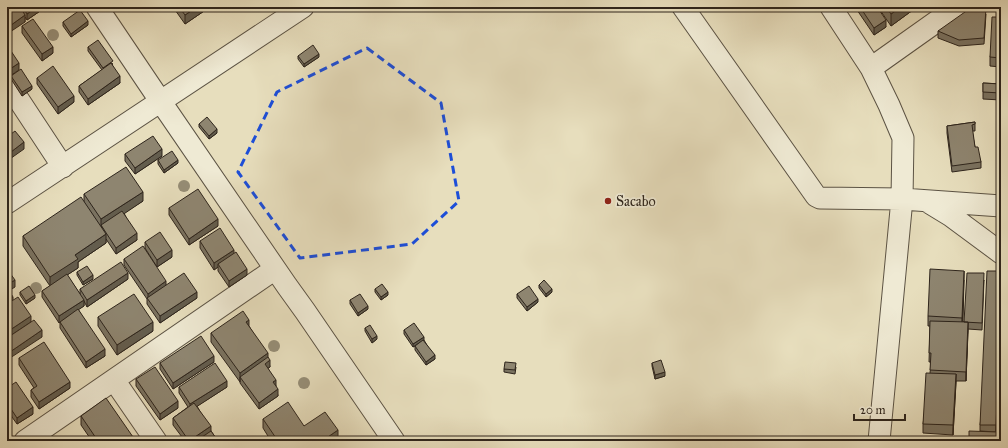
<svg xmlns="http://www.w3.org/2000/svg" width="1008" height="448" viewBox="0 0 1008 448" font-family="'IM FELL Great Primer',serif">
	<rect width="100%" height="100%" fill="#e7debd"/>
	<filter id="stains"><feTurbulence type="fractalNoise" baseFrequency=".005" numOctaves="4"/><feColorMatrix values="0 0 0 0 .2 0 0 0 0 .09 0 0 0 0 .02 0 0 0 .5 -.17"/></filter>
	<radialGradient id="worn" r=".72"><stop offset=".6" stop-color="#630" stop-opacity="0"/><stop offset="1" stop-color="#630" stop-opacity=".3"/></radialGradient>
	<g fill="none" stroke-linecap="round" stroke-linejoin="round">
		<g stroke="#5c5344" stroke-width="23">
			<path id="minor" d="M 97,7 L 161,102 L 287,286 L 305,311 L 394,441
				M 683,7 L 816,196 L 820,198 L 902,199 L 1001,206
				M 831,7 L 871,68 L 889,105 L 903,138 L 902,199 L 879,441
				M 871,68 L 957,7
				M 7,82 L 63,167
				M 928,202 L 951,216 L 1001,253
				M 7,203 L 303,7
				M 114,380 L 156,441
				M 25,441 L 275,269"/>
		</g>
		<use href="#minor" stroke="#efead4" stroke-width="21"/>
	</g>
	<g fill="#968e77">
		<circle cx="53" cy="35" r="6"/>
		<circle cx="184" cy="186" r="6"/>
		<circle cx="36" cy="288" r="6"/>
		<circle cx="274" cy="346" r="6"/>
		<circle cx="304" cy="383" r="6"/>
	</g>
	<path fill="#7a7260" stroke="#2e251c" d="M 7,7 L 46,7 L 27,20 L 25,17 L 25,22 Z
		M 173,7 L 210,7 L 185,24 Z
		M 855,7 L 877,7 L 886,27 L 874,35 Z
		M 878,7 L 917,7 L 891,26 Z
		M 986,14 L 984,44 L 959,46 L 938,38 L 938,31 Z
		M 1001,17 L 1001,67 L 990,66 L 990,57 Z
		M 63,22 L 88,25 L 71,37 L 63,26 Z
		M 22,26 L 53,53 L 42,61 L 22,33 Z
		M 88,47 L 113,64 L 112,65 L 120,83 L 88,105 L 79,92 L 79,86 L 102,70 L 88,51 Z
		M 298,56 L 319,57 L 304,67 L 298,59 Z
		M 11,76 L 32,89 L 22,96 L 11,79 Z
		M 37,78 L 74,102 L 58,114 L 37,84 Z
		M 983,83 L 1001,84 L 1001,100 L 983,99 Z
		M 975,122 L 975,131 L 972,131 L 975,147 L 981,162 L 981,168 L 952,172 L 947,133 L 947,126 Z
		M 199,124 L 217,133 L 209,139 L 199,127 Z
		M 125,154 L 162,156 L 135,174 L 125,161 Z
		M 158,160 L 178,163 L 164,173 L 158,164 Z
		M 84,194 L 143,201 L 124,213 L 137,240 L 116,254 L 106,239 L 106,243 L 78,262 L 78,268 L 67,275 L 80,294 L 80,289 L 128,279 L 87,307 L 84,301 L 84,306 L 78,309 L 105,356 L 86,368 L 60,328 L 60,322 L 59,323 L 42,297 L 42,291 L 50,286 L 23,246 L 23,236 L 84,202 Z
		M 169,208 L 218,226 L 189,245 L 169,215 Z
		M 200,241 L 234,253 L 247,275 L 229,287 L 218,271 L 218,267 L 214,270 L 200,248 Z
		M 145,242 L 172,257 L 157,267 L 145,248 Z
		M 124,259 L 166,285 L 197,298 L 160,323 L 147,304 L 147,299 L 124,265 Z
		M 1001,271 L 996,432 L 980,431 L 980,425 Z
		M 77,272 L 93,279 L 83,285 L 77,275 Z
		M 964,280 L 963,322 L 964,322 L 984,280 L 982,330 L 968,329 L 966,381 L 956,381 L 953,435 L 923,433 L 923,424 L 930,373 L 931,362 L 929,362 L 930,326 L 928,326 L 928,316 Z
		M 539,285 L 552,292 L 546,297 L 539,288 Z
		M 375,289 L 388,295 L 381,300 L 375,292 Z
		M 20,292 L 35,298 L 26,304 L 20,295 Z
		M 517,294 L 538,302 L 527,311 L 517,298 Z
		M 350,300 L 368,309 L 358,316 L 350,304 Z
		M 98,317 L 153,331 L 117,355 L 98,326 Z
		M 249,326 L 268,358 L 270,367 L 268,368 L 276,386 L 278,396 L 259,409 L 240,383 L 240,382 L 211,342 L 211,333 Z
		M 365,328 L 377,339 L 372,343 L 365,331 Z
		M 404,330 L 424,340 L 435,359 L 426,365 L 415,350 L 415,346 L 416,345 L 413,347 L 404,334 Z
		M 19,358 L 70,388 L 39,409 L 31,397 L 31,390 L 34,388 L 19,365 Z
		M 214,362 L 173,389 L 160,369 L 160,363 Z
		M 652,363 L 665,376 L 655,379 L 652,366 Z
		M 516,367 L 515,374 L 504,372 L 504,369 Z
		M 136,379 L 178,408 L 160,420 L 136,386 Z
		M 179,387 L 227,387 L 197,406 L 211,431 L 218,441 L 185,441 L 173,425 L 173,418 L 188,407 L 179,393 Z
		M 7,388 L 33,414 L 17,424 L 7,410 Z
		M 81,416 L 133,441 L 92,441 L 81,425 Z
		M 263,419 L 304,426 L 338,439 L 335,441 L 271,441 L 263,428 Z"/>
	<path fill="#635d4e" stroke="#2e251c" d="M 37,7 L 46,7 L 27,20 L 27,14 Z
		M 197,7 L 210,7 L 185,24 L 185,15 Z
		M 901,7 L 917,7 L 891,26 L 891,14 Z
		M 25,15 L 25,22 L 7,34 L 7,28 Z
		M 886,20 L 886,27 L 874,35 L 874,28 Z
		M 88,21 L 88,25 L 71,37 L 71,34 Z
		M 53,47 L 53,53 L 42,61 L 42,54 Z
		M 319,54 L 319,57 L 304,67 L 304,64 Z
		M 19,63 L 19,70 L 7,78 L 7,71 Z
		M 120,76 L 120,83 L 88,105 L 88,99 Z
		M 32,86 L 32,89 L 22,96 L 22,92 Z
		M 74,96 L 74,102 L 58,114 L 58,107 Z
		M 217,129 L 217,133 L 209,139 L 209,136 Z
		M 24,142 L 24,149 L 7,161 L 7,155 Z
		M 162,149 L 162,156 L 135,174 L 135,168 Z
		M 178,160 L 178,163 L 164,173 L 164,170 Z
		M 143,192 L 143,201 L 103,228 L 101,226 L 101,219 Z
		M 218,219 L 218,226 L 189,245 L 189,239 Z
		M 137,233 L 137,240 L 116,254 L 116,248 Z
		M 106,234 L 106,243 L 78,262 L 78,268 L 50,286 L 50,277 L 75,255 Z
		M 172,250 L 172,257 L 157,267 L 157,260 Z
		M 234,250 L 234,256 L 218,264 L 218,267 L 214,270 L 214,263 Z
		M 247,269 L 247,275 L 229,287 L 229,281 Z
		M 964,271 L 964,280 L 962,327 L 962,318 Z
		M 128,273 L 128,279 L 87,307 L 87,300 Z
		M 93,275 L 93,279 L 83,285 L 83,282 Z
		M 15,280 L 15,287 L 7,292 L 7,285 Z
		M 166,281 L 166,287 L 148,298 L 148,294 Z
		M 552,289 L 552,292 L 546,297 L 546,294 Z
		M 197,292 L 197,298 L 160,323 L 160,316 Z
		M 388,292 L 388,295 L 381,300 L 381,297 Z
		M 35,295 L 35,298 L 26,304 L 26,301 Z
		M 13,297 L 13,304 L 7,308 L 7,301 Z
		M 538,299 L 538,302 L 527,311 L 527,307 Z
		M 84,300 L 84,306 L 59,323 L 59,316 Z
		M 368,306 L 368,309 L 358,316 L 358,313 Z
		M 1001,315 L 1001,324 L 996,435 L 996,425 Z
		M 31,316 L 31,322 L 7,338 L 7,332 Z
		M 249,320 L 249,329 L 246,322 Z
		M 153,322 L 153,331 L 117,355 L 117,345 Z
		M 968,322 L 968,332 L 966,381 L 966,372 Z
		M 42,330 L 42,337 L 7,360 L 7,354 Z
		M 377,336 L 377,339 L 372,343 L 372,339 Z
		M 424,337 L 424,340 L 413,347 L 413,344 Z
		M 105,349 L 105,356 L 86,368 L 86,362 Z
		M 268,353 L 268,362 L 270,360 L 270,367 L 265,370 L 240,377 L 240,382 L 240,373 Z
		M 435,355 L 435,359 L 426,365 L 426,362 Z
		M 214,356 L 214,362 L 173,389 L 173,383 Z
		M 665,372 L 665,376 L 655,379 L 655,375 Z
		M 956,374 L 956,383 L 953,435 L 953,425 Z
		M 276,380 L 276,386 L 273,388 L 273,382 Z
		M 227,381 L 227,387 L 190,411 L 190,404 Z
		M 70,382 L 70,388 L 39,409 L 39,402 Z
		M 278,389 L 278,396 L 259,409 L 259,403 Z
		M 178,401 L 178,408 L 160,420 L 160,414 Z
		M 33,407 L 33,414 L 17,424 L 17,418 Z
		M 211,426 L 211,432 L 198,441 L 189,441 Z
		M 338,430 L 338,439 L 335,441 L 322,441 Z
		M 133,437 L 133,441 L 126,441 Z"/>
	<path fill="#8e8570" stroke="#2e251c" d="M 7,7 L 20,7 L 25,15 L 7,28 Z
		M 23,7 L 37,7 L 27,14 Z
		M 179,7 L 197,7 L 185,15 Z
		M 860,7 L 877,7 L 886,20 L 874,28 Z
		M 886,7 L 901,7 L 891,14 Z
		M 972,7 L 986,8 L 984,38 L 959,40 L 938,31 Z
		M 80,10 L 88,21 L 71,34 L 63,22 Z
		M 992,17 L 1001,17 L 1001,58 L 990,57 Z
		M 33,19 L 53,47 L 42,54 L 22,26 Z
		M 98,40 L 113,61 L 103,68 L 88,47 Z
		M 7,45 L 19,63 L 7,71 Z
		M 313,45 L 319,54 L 304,64 L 298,56 Z
		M 111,63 L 120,76 L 88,99 L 79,86 Z
		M 53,66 L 74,96 L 58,107 L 37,78 Z
		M 21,69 L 32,86 L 22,92 L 11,76 Z
		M 983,83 L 1001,84 L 1001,93 L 983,92 Z
		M 207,117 L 217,129 L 209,136 L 199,124 Z
		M 975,122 L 975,124 L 972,125 L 975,147 L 978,147 L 981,162 L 952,166 L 947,126 Z
		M 15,131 L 24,142 L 7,155 L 7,137 Z
		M 153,136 L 162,149 L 135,168 L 125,154 Z
		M 172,151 L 178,160 L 164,170 L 158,160 Z
		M 126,167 L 143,192 L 101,219 L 84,194 Z
		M 198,189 L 218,219 L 189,239 L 169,208 Z
		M 81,197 L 106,234 L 75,255 L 78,259 L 50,277 L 23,236 Z
		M 122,211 L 137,233 L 116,248 L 101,225 Z
		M 220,228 L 234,250 L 214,263 L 200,241 Z
		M 160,232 L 172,250 L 157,260 L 145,242 Z
		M 143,246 L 166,281 L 148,294 L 124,259 Z
		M 236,252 L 247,269 L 229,281 L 218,264 Z
		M 121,262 L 128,273 L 87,300 L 80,289 Z
		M 87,266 L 93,275 L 83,282 L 77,272 Z
		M 7,269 L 15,280 L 7,285 Z
		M 930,269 L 964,271 L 962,318 L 928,316 Z
		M 987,271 L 1001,271 L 1001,315 L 996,425 L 980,425 Z
		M 184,273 L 197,292 L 160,316 L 147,298 Z
		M 967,273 L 984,273 L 982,323 L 964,322 Z
		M 67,274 L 84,300 L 59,316 L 42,291 Z
		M 544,280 L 552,289 L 546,294 L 539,285 Z
		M 382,284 L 388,292 L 381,297 L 375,289 Z
		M 29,286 L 35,295 L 26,301 L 20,292 Z
		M 529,286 L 538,299 L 527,307 L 517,294 Z
		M 7,287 L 13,297 L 7,301 Z
		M 134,294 L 153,322 L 117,345 L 98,317 Z
		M 360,294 L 368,306 L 358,313 L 350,300 Z
		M 18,297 L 31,316 L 7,332 L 7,304 Z
		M 78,309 L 105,349 L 86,362 L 60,322 Z
		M 243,311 L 249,320 L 246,322 L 268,353 L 240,373 L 211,333 Z
		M 34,320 L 42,330 L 7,354 L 7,338 Z
		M 930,321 L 968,322 L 966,372 L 930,370 L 931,353 L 929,353 Z
		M 414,323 L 424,337 L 413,344 L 404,330 Z
		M 370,325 L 377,336 L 372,339 L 365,328 Z
		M 201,336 L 214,356 L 173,383 L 160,363 Z
		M 423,340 L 435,355 L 426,362 L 415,346 Z
		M 44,342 L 70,382 L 39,402 L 31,390 L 37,386 L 19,358 Z
		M 268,357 L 270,360 L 265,364 L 276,380 L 273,382 L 278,389 L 259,403 L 240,377 Z
		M 661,360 L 665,372 L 655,375 L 652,363 Z
		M 505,362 L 516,363 L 515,370 L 504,369 Z
		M 215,363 L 227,381 L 190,404 L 179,387 Z
		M 155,367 L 178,401 L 160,414 L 136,379 Z
		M 926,373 L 956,374 L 953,425 L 923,424 Z
		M 16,382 L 33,407 L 17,418 L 7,403 L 7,388 Z
		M 1001,392 L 1001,441 L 999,441 Z
		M 106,398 L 133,437 L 126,441 L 98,441 L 81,416 Z
		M 288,402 L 304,426 L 325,412 L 338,430 L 322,441 L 278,441 L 263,419 Z
		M 194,403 L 211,426 L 189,441 L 173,418 Z
		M 211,431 L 218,441 L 196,441 Z
		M 969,431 L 997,432 L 997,441 L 969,441 Z
		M 52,438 L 54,441 L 48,441 Z"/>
	<path fill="none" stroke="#1d4ed8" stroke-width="3" stroke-dasharray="8 5" stroke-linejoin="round" d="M 367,48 L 441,103 L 459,201 L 412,244 L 300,258 L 238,172 L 277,92 Z"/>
	<circle fill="#8f2418" stroke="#efead4" stroke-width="1.5" cx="608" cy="201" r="4"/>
	<g text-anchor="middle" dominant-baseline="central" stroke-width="3.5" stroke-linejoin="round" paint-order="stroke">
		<g font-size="14" fill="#2e251c" stroke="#efead4" text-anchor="start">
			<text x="616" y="201">Sacabo</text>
		</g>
	</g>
	<rect width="1008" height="448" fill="none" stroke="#e7debd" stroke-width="24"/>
	<rect x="8" y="8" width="992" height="432" fill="none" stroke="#2e251c" stroke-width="2"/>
	<rect x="12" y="12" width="984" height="424" fill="none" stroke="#2e251c"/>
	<path d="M854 414v6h51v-6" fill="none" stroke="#2e251c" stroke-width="2"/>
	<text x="860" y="414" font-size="12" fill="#2e251c" stroke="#efead4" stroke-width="3" paint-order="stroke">20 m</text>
	<rect width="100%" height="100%" filter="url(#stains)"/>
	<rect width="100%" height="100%" fill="url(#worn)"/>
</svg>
